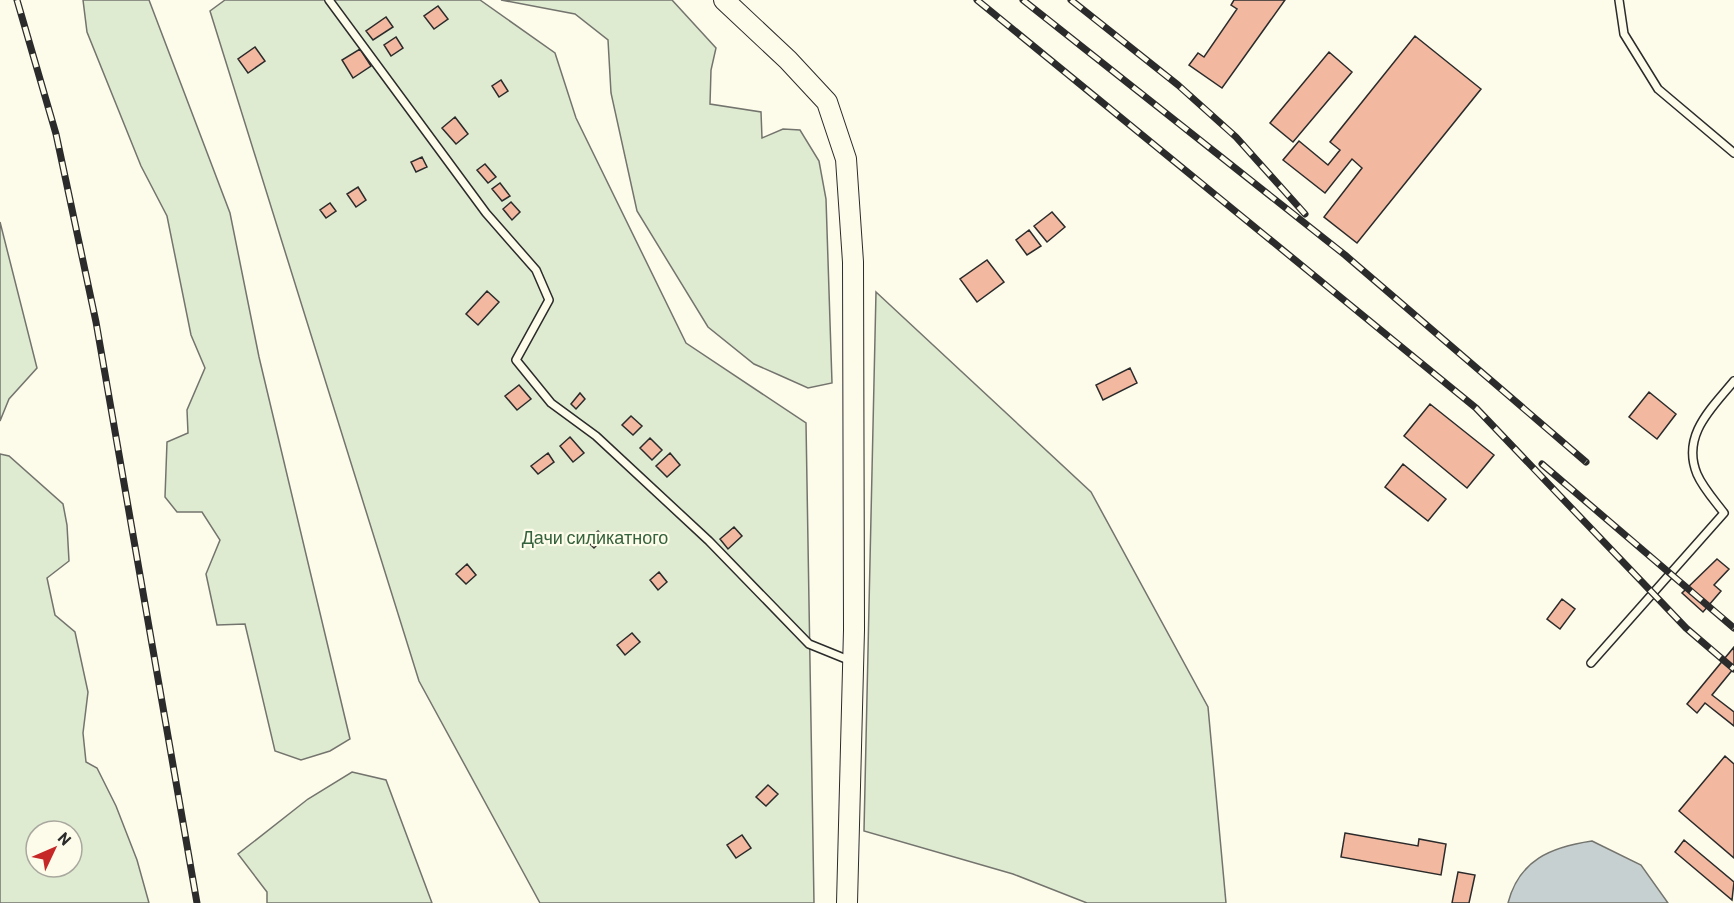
<svg xmlns="http://www.w3.org/2000/svg" width="1734" height="903" viewBox="0 0 1734 903" font-family="Barlow,sans-serif">
	<rect width="100%" height="100%" fill="#fdfbea"/>
	<path fill="#deebd1" stroke="#74746e" stroke-width="1.5" fill-rule="evenodd" d="M 83,0 L 149,0 L 230,213 L 259,357 L 350,739 L 330,751 L 301,760 L 275,751 L 245,624 L 217,625 L 206,574 L 220,540 L 202,512 L 177,512 L 165,497 L 167,442 L 188,433 L 187,410 L 205,368 L 191,335 L 167,216 L 141,166 L 87,32 Z
		M 225,0 L 480,0 L 555,53 L 576,118 L 686,343 L 806,423 L 814,903 L 540,903 L 419,681 L 210,11 Z
		M 501,0 L 672,0 L 716,48 L 711,70 L 710,104 L 761,112 L 762,138 L 783,129 L 800,130 L 819,161 L 826,199 L 832,383 L 808,388 L 779,375 L 754,364 L 708,327 L 637,211 L 611,93 L 608,40 L 575,14 Z
		M 0,222 L 37,368 L 9,399 L 0,421 Z
		M 876,292 L 1091,492 L 1208,707 L 1226,903 L 1087,903 L 1013,874 L 864,831 Z
		M 0,454 L 9,456 L 63,504 L 67,525 L 69,561 L 47,578 L 55,615 L 75,632 L 88,692 L 83,733 L 86,762 L 97,768 L 116,806 L 137,860 L 149,903 L 0,903 ZM 36,831 L 72,831 L 72,867 L 36,867 Z
		M 352,772 L 386,780 L 432,903 L 267,903 L 267,892 L 238,854 L 308,799 Z"/>
	<path fill="#c7d0d0" stroke="#74746e" stroke-width="1.5" d="M 1592,841 L 1641,865 L 1668,903 L 1508,903 C 1519,860 1551,847 1592,841 Z"/>
	<path fill="#f2b8a0" stroke="#2b2b2b" stroke-width="1.5" d="M 1234,0 L 1285,0 L 1222,88 L 1189,65 L 1198,53 L 1204,57 L 1237,9 L 1231,5 Z
		M 438,6 L 448,19 L 434,29 L 424,16 Z
		M 386,17 L 393,27 L 373,40 L 366,31 Z
		M 1415,36 L 1481,89 L 1357,243 L 1324,217 L 1362,168 L 1352,159 L 1325,193 L 1283,160 L 1299,141 L 1328,165 L 1340,150 L 1330,142 Z
		M 396,37 L 403,48 L 391,56 L 384,45 Z
		M 255,47 L 265,61 L 248,73 L 238,59 Z
		M 360,49 L 371,66 L 353,78 L 342,60 Z
		M 1329,52 L 1352,72 L 1293,142 L 1270,123 Z
		M 501,80 L 508,91 L 499,97 L 492,86 Z
		M 455,117 L 468,134 L 456,144 L 442,128 Z
		M 422,157 L 427,167 L 416,172 L 411,162 Z
		M 485,164 L 496,177 L 488,183 L 477,170 Z
		M 500,183 L 510,196 L 502,201 L 492,189 Z
		M 358,187 L 366,200 L 356,207 L 347,194 Z
		M 511,202 L 520,212 L 512,220 L 503,209 Z
		M 330,203 L 336,211 L 326,218 L 320,210 Z
		M 1052,212 L 1065,227 L 1047,242 L 1034,226 Z
		M 1029,230 L 1041,246 L 1027,255 L 1016,240 Z
		M 987,260 L 1004,282 L 977,302 L 960,279 Z
		M 487,291 L 499,302 L 478,325 L 466,314 Z
		M 1130,368 L 1137,383 L 1103,400 L 1096,385 Z
		M 519,385 L 531,399 L 517,410 L 505,396 Z
		M 1649,392 L 1676,414 L 1657,439 L 1629,417 Z
		M 580,393 L 585,399 L 576,409 L 571,404 Z
		M 1430,404 L 1494,455 L 1467,488 L 1404,436 Z
		M 631,416 L 642,426 L 633,435 L 622,425 Z
		M 570,437 L 584,453 L 573,462 L 560,446 Z
		M 650,438 L 662,450 L 652,460 L 640,448 Z
		M 548,453 L 554,462 L 538,474 L 531,466 Z
		M 670,453 L 680,465 L 667,477 L 656,466 Z
		M 1403,464 L 1446,499 L 1428,521 L 1385,487 Z
		M 734,527 L 742,536 L 728,549 L 720,539 Z
		M 598,531 L 604,538 L 594,548 L 587,541 Z
		M 1717,559 L 1729,569 L 1714,585 L 1721,591 L 1703,612 L 1682,593 Z
		M 467,564 L 476,575 L 466,584 L 456,574 Z
		M 659,572 L 667,582 L 658,590 L 650,580 Z
		M 1562,599 L 1575,609 L 1560,629 L 1547,619 Z
		M 632,633 L 640,642 L 625,655 L 617,645 Z
		M 1734,647 L 1734,668 L 1712,695 L 1734,712 L 1734,726 L 1705,703 L 1697,713 L 1687,704 Z
		M 1725,756 L 1734,764 L 1734,858 L 1679,811 Z
		M 768,785 L 778,794 L 766,806 L 756,797 Z
		M 1345,833 L 1418,846 L 1419,839 L 1446,844 L 1441,875 L 1341,857 Z
		M 742,835 L 751,848 L 736,858 L 727,845 Z
		M 1684,840 L 1734,882 L 1732,900 L 1675,852 Z
		M 1458,872 L 1475,875 L 1469,903 L 1452,903 Z"/>
	<g fill="none" stroke-linecap="round" stroke-linejoin="round">
		<g stroke="#2b2b2b" stroke-width="10">
			<path id="lane" d="M 329,0 L 486,213 L 536,270 L 549,300 L 516,360 L 551,403 L 596,436 L 709,541 L 809,644 L 851,661
				M 1619,0 L 1624,34 L 1658,89 L 1734,153
				M 1591,663 L 1724,513 C 1715,501 1703,488 1697,474 C 1681,435 1712,408 1734,381"/>
		</g>
		<g stroke="#2b2b2b" stroke-width="22">
			<path id="secondary" d="M 724,0 L 788,60 L 827,102 L 846,159 L 853,262 L 854,630 L 847,903"/>
		</g>
		<use href="#lane" stroke="#fdfbea" stroke-width="7"/>
		<use href="#secondary" stroke="#fdfbea" stroke-width="20"/>
		<g stroke="#2b2b2b" stroke-width="7">
			<path id="rail" d="M 17,0 L 56,134 L 96,322 L 197,903
				M 977,0 L 1476,408 L 1686,628 L 1734,669
				M 1023,0 L 1345,255 L 1586,462
				M 1071,0 L 1178,85 L 1236,137 L 1305,214
				M 1542,464 L 1734,628"/>
		</g>
		<use href="#rail" stroke="#fdfbea" stroke-width="4.5" stroke-dasharray="14" stroke-linecap="butt"/>
	</g>
	<g text-anchor="middle" dominant-baseline="central" stroke-width="4.5" stroke-linejoin="round" paint-order="stroke">
		<g font-size="18" fill="#34623c" stroke="#fdfbea">
			<text x="595" y="537">Дачи силикатного</text>
		</g>
	</g>
	<g transform="translate(54 849) rotate(46)"><circle r="28" fill="#fdfbea" stroke="#a9a89e" stroke-width="1.5"/>
	<path d="M0-4.5L10 22L0 15L-10 22Z" fill="#c62828"/>
	<text y="-9" font-size="16" font-weight="bold" text-anchor="middle" fill="#2b2b2b">N</text>
	</g>
</svg>
